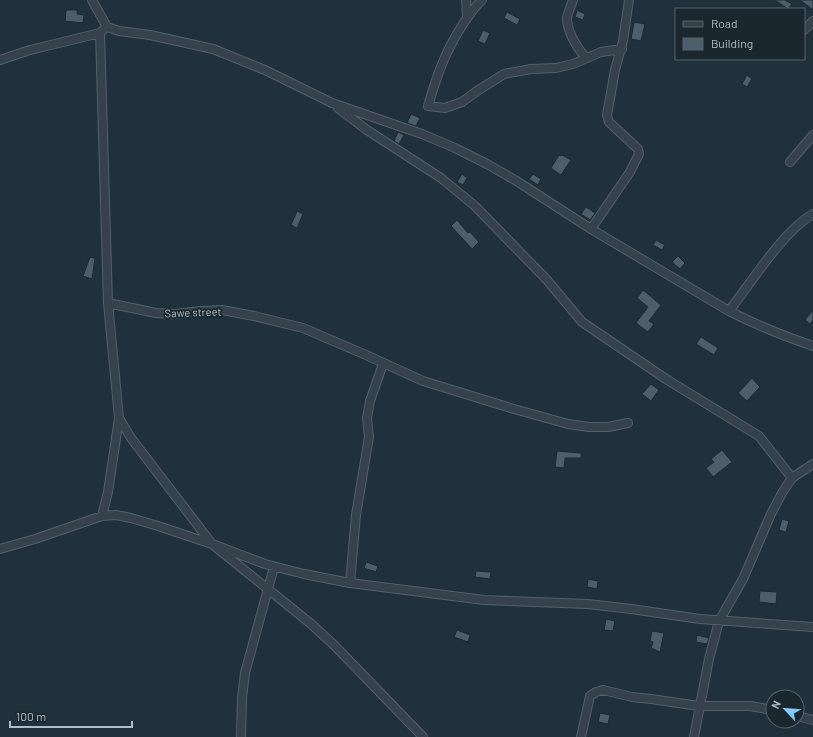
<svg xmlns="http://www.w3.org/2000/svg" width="813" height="737" viewBox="0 0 813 737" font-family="Barlow,sans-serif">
	<rect width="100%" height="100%" fill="#21313b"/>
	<path fill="#4c5e69" stroke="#1c2931" d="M 775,0 L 785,0 L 792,4 L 788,9 Z
		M 800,0 L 813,0 L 813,10 Z
		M 66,10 L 77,10 L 77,14 L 84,15 L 83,23 L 65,21 Z
		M 577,10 L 585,14 L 583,20 L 575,17 Z
		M 507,12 L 520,19 L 517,25 L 504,18 Z
		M 634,22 L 645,24 L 641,41 L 631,39 Z
		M 483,30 L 490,33 L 485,44 L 478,41 Z
		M 747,75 L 752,79 L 747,87 L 742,84 Z
		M 411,114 L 420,118 L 416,126 L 407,123 Z
		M 398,132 L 404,135 L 399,144 L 394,141 Z
		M 559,155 L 561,156 L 562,155 L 571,160 L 561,175 L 551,168 Z
		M 462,174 L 467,178 L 463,185 L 457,182 Z
		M 533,174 L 541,179 L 538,185 L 529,179 Z
		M 586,207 L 595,213 L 590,220 L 581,214 Z
		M 297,211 L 303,214 L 297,228 L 291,225 Z
		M 457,220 L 468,233 L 470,232 L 479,242 L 472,249 L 451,226 Z
		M 656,240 L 665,245 L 662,250 L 653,245 Z
		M 678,256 L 685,263 L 680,269 L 672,262 Z
		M 90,257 L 95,258 L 92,279 L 83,276 Z
		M 643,290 L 661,305 L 649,321 L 654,324 L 648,332 L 636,323 L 648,307 L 637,298 Z
		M 813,310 L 813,320 L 810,324 L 805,320 Z
		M 701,337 L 718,348 L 714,355 L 696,344 Z
		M 752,378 L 760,387 L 747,401 L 738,393 Z
		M 651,384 L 659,390 L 651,401 L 642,394 Z
		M 722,450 L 732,462 L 713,477 L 706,468 L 714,462 L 711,459 Z
		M 557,451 L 581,453 L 581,458 L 565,458 L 564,468 L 555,467 Z
		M 782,519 L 789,521 L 786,532 L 779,530 Z
		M 366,562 L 378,566 L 376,572 L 364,568 Z
		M 476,571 L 491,572 L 490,579 L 475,577 Z
		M 588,579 L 598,581 L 597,589 L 587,587 Z
		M 760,591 L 777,592 L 776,604 L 759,602 Z
		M 606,619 L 615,621 L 613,631 L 604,630 Z
		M 457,630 L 470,635 L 468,642 L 454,637 Z
		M 652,631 L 664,633 L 660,652 L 651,648 L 653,642 L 650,641 Z
		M 697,635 L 709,638 L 707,644 L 696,642 Z
		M 600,713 L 610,715 L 608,724 L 598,722 Z"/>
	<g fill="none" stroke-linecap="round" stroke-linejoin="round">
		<g stroke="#526069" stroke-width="10">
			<path id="street" d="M 92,0 L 107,27 L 119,31 L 150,35 L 213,49 L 265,70 L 332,103 L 422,134 L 455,148 L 487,164 L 515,180 L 591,229 L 729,311 C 756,325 784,336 813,346
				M 466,0 L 467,18
				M 482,0 C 474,7 469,16 463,24 C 445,52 437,75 428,106 L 445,108 L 462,102 L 477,91 L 504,74 L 531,69 L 556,68 L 573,64 L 601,52 L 622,49
				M 573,0 C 571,6 568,12 567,18 C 567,32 577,47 585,57
				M 804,30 L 813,21
				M 100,33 L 108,303 L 119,418 L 131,438 L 212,544 L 310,623 L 335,646 L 423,737
				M 0,60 L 30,50 L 100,33 L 103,30
				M 338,108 L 367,130 L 441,178 L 475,206 L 547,280 L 582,322 L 666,379 L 759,436 L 792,478
				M 790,162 L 813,135
				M 591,229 L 630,172 L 639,154 L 638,149 L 609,122 L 607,115 L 615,70 L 623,41 L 629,0
				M 108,303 L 156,313 L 176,314 L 200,311 L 222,310 L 254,316 L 303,328 L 366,355 L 423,381 L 514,409 L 568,424 L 589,427 L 608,427 L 628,423
				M 729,311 C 751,283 783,231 813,214
				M 102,516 L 108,492 L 119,418
				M 0,549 L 35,539 L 102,516 L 116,515 L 131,518 L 158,526 L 212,544 L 265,564 L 304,574 L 350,583 L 484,600 L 588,604 L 631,609 L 700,619 L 813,627
				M 350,583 L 356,515 L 369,437 L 367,418 L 370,401 L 383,364
				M 797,716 L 813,720
				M 241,737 L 242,698 L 245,673 L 274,567
				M 581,737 L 590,696 L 596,692 L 603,690 L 632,697 L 651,699 L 685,704 L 699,706 L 750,706 L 773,710
				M 694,737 L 709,659 L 719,621 L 743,579 L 771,514 L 782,493 L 792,478 L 813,464"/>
		</g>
		<use href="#street" stroke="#35424b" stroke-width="8"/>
	</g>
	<g text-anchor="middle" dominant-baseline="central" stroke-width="3.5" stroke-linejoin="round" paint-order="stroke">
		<g font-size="11" fill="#afbdc7" stroke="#1a272f">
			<text transform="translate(193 312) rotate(-2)">Sawe street</text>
		</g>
	</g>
	<rect x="675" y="8" width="130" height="52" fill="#1a272f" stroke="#56636c"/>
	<rect x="683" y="21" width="20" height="6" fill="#35424b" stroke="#56636c"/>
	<text x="711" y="28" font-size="12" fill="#afbdc7">Road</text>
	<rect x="683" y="38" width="20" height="12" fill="#4c5e69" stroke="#56636c"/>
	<text x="711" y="48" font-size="12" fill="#afbdc7">Building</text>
	<g transform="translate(785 709) rotate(296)"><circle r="19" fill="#1a272f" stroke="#56636c"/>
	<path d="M0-3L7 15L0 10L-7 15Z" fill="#80c9fb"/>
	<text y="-6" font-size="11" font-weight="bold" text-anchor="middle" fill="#afbdc7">N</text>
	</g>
	<path d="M10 721v6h122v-6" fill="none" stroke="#afbdc7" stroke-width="2"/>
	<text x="16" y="721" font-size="12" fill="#afbdc7" stroke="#1a272f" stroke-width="3" paint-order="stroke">100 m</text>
</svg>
